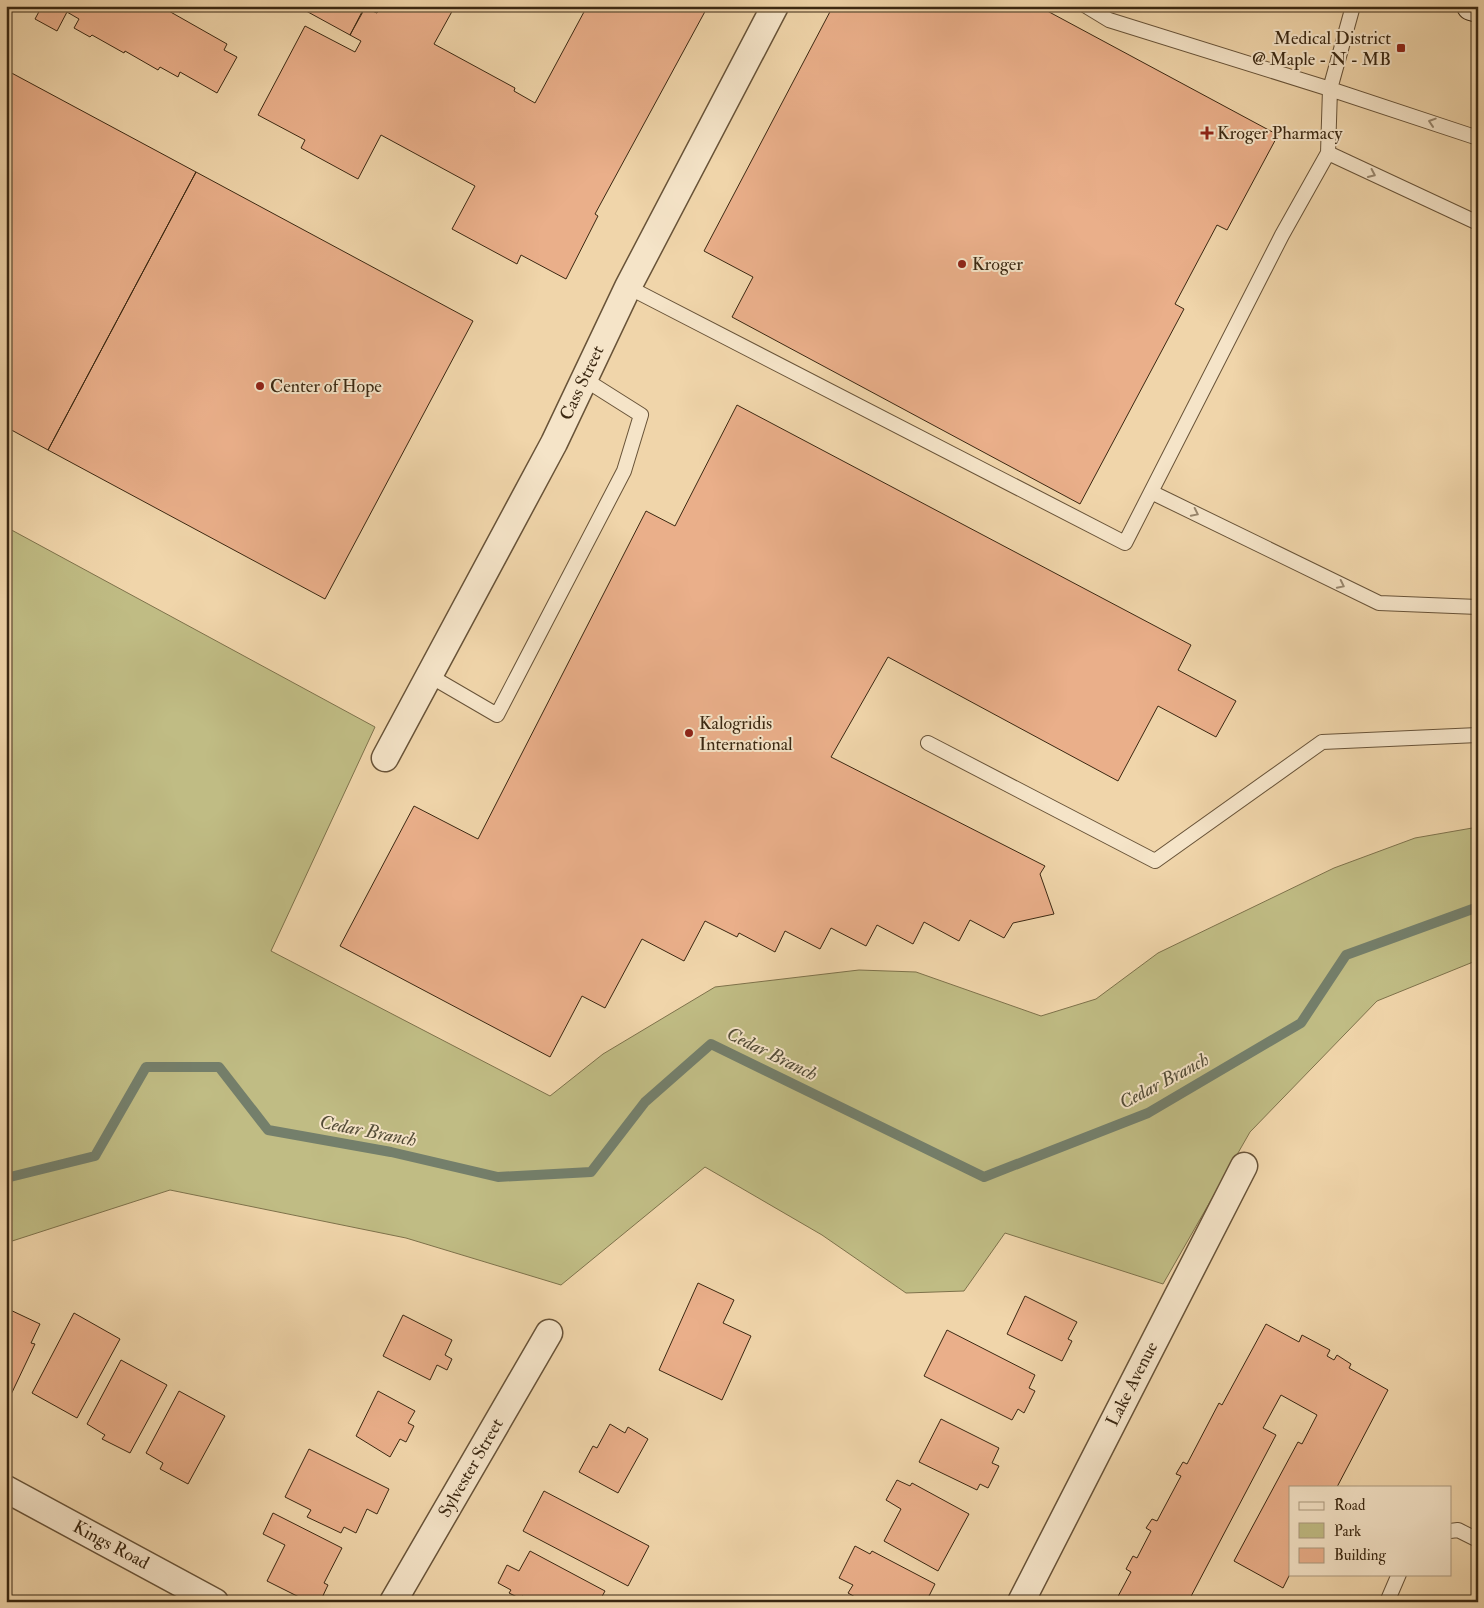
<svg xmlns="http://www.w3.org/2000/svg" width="1484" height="1608" viewBox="0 0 1484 1608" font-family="'IM FELL Double Pica',serif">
	<rect width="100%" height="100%" fill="#f0d5aa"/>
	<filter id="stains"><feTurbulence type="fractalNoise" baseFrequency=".004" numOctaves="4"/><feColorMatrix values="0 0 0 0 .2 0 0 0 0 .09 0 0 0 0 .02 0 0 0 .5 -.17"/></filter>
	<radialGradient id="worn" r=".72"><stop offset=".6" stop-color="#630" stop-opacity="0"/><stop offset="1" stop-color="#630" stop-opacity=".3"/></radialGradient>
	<path fill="#c0bc84" stroke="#7e724b" d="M 6,527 L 375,727 L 271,951 L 550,1096 L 603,1054 L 715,987 L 859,970 L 916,972 L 1041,1016 L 1096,999 L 1158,953 L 1334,868 L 1415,838 L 1478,827 L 1478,960 L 1377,1001 L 1250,1132 L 1163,1284 L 1005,1233 L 964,1291 L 906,1293 L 822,1235 L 705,1167 L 561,1285 L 406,1238 L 170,1190 L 6,1243 Z"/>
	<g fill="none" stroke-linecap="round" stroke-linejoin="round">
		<path stroke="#747f6b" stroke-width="10" d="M 6,1178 L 95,1156 L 146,1067 L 219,1067 L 268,1130 L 391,1152 L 498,1177 L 591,1172 L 645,1102 L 711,1044 L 984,1177 L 1148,1113 L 1301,1023 L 1346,955 L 1478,907"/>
	</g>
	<path fill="#eaaf8a" stroke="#3b2812" d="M 42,6 L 160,6 L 227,44 L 224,50 L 237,57 L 217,93 L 180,72 L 178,77 L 160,67 L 158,70 L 125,51 L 124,53 L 92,35 L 90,37 L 74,28 L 79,19 L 67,12 L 57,31 L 35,19 Z
		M 297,6 L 365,6 L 350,35 Z
		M 381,6 L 455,6 L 434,44 L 515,88 L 514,91 L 535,103 L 585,10 L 583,9 L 585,6 L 708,6 L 595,214 L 598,216 L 566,279 L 521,255 L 517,264 L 452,229 L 475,186 L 381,135 L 358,179 L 301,148 L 305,140 L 258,115 L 305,26 L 355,52 L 361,41 L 350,35 L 365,8 L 377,13 Z
		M 833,6 L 1038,6 L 1278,135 L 1227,230 L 1217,225 L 1175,304 L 1184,309 L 1080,504 L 732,317 L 753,277 L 704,251 Z
		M 6,70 L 196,172 L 48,450 L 6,427 Z
		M 196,172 L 473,321 L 325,599 L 48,450 Z
		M 737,405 L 1191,645 L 1178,670 L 1236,701 L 1216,737 L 1158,706 L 1118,781 L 888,657 L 831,757 L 1045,866 L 1040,874 L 1054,914 L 1013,923 L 1004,938 L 970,920 L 959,941 L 924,922 L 913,944 L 877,925 L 866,946 L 831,928 L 820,949 L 785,931 L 775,952 L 739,933 L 737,937 L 705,921 L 684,961 L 642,939 L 605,1008 L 582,996 L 550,1057 L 340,946 L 414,806 L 478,839 L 646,511 L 675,526 Z
		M 698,1283 L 734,1300 L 723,1323 L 751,1336 L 722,1400 L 659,1370 Z
		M 1025,1296 L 1077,1322 L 1068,1339 L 1072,1341 L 1062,1361 L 1007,1334 Z
		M 6,1308 L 40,1324 L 31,1343 L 35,1344 L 6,1405 Z
		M 74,1313 L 120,1339 L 77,1418 L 32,1393 Z
		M 403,1315 L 452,1340 L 445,1355 L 452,1359 L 447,1370 L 437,1365 L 430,1380 L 383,1356 Z
		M 1266,1324 L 1299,1342 L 1302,1335 L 1330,1350 L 1327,1356 L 1334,1360 L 1337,1355 L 1351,1364 L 1349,1368 L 1388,1390 L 1337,1487 L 1290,1487 L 1290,1574 L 1283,1588 L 1234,1561 L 1298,1442 L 1302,1444 L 1317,1415 L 1281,1395 L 1263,1428 L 1276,1435 L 1188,1602 L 1115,1602 L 1131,1572 L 1126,1569 L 1133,1556 L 1137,1558 L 1151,1531 L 1146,1528 L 1152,1519 L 1157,1521 L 1181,1476 L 1176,1474 L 1183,1462 L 1187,1464 L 1219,1403 L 1222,1405 Z
		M 947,1330 L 1035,1375 L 1029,1388 L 1035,1391 L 1024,1413 L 1018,1409 L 1012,1420 L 924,1376 Z
		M 121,1360 L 167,1385 L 130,1453 L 102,1439 L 105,1435 L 87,1424 Z
		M 179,1391 L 225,1416 L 188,1484 L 160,1469 L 163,1463 L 146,1453 Z
		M 378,1391 L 415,1411 L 408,1423 L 414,1426 L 406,1442 L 400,1439 L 390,1457 L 356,1436 Z
		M 941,1419 L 999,1448 L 992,1463 L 999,1466 L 988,1488 L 980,1484 L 977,1490 L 919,1462 Z
		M 610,1424 L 625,1433 L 628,1427 L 648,1439 L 618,1493 L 579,1472 L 593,1446 L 597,1448 Z
		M 309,1449 L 389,1489 L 377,1514 L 367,1509 L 356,1533 L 344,1527 L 341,1533 L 307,1517 L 311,1510 L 285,1497 Z
		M 897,1480 L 910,1486 L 912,1483 L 969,1514 L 938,1571 L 884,1541 L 901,1509 L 886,1500 Z
		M 544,1491 L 649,1546 L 628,1586 L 523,1531 Z
		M 273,1513 L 342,1548 L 324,1583 L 328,1585 L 320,1602 L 309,1602 L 267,1581 L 285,1545 L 263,1534 Z
		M 855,1546 L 870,1554 L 872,1551 L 935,1584 L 926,1602 L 864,1602 L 848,1593 L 853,1585 L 839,1578 Z
		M 530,1551 L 605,1591 L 599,1602 L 533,1602 L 522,1596 L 521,1599 L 509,1593 L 511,1590 L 498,1583 L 507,1565 L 519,1571 Z"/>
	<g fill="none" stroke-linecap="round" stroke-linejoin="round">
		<g stroke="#685338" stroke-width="16">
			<path id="lane" d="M 1086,6 L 1109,20 L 1330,89 L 1478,138
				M 1328,153 L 1478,223
				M 628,287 L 1125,543 L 1282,235 L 1328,153 L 1330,89 L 1353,6
				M 1151,492 L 1379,603 L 1478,607
				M 430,676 L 497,715 L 624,471 L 641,415 L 584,379
				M 928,743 L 1155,861 L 1322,742 L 1478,735
				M 1450,1531 L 1458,1530 L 1478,1540
				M 1387,1602 L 1399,1574"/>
		</g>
		<g stroke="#685338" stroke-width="29">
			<path id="street" d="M 385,758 L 554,443 L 628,287 L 775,6
				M 6,1489 L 215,1602
				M 393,1602 L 549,1333
				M 1021,1602 L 1244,1166"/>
		</g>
		<g stroke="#3b2812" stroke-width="30">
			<path id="secondary" d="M 1471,6 L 1478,8"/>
		</g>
		<use href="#lane" stroke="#f5e4c8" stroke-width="14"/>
		<use href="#street" stroke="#f5e4c8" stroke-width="26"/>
		<use href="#secondary" stroke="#f5e4c8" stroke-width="28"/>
	</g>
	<defs><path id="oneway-chevron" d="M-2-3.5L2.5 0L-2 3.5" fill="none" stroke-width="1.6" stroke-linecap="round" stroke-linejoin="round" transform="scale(1.25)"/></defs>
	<g stroke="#98866d">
		<use href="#oneway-chevron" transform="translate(1432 122) rotate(-162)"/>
		<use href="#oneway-chevron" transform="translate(1372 174) rotate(25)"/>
		<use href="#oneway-chevron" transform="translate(1195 513) rotate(26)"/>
		<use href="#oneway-chevron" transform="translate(1341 585) rotate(26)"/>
	</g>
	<g fill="#8f2418" stroke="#f5e4c8" stroke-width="2">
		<rect x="1396" y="43" width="10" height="10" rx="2.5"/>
		<path d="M1204.5 125.5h5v5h5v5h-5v5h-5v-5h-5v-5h5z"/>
		<circle cx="962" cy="264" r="5"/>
		<circle cx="260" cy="386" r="5"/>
		<circle cx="689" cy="733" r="5"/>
	</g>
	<g text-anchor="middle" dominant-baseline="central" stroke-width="4" stroke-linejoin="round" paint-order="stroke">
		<g font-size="18" fill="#3b2812" stroke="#f5e4c8" text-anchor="start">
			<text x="1391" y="38" text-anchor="end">Medical District<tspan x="1391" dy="21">@ Maple - N - MB</tspan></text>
			<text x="1217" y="133">Kroger Pharmacy</text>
			<text x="972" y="264">Kroger</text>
			<text x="270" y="386">Center of Hope</text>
			<text x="699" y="723">Kalogridis<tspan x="699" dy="21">International</tspan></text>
		</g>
		<g font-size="18" fill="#3b2812" stroke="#f5e4c8">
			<text transform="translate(582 383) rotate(-65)">Cass Street</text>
			<text transform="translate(1132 1384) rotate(-63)">Lake Avenue</text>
			<text transform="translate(471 1468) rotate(-60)">Sylvester Street</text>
			<text transform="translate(111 1545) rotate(28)">Kings Road</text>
		</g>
		<g font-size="19" font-style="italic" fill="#534c37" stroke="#f5e4c8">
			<text transform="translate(772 1054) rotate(26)">Cedar Branch</text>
			<text transform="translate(1164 1081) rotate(-28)">Cedar Branch</text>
			<text transform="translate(368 1131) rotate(11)">Cedar Branch</text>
		</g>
	</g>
	<rect width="1484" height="1608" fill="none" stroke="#f0d5aa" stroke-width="25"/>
	<rect x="8" y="8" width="1469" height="1593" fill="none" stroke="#3b2812" stroke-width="2.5"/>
	<rect x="12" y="12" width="1459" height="1583" fill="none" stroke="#3b2812"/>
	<rect x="1289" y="1486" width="162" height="90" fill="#f5e4c8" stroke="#ab997f"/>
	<rect x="1299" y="1502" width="25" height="8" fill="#f5e4c8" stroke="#ab997f"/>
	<text x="1334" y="1510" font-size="15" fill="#3b2812">Road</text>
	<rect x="1299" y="1523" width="25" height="15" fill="#c0bc84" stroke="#ab997f"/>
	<text x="1334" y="1536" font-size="15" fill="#3b2812">Park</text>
	<rect x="1299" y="1548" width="25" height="15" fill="#eaaf8a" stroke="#ab997f"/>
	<text x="1334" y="1560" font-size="15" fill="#3b2812">Building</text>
	<rect width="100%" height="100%" filter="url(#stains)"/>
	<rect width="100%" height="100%" fill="url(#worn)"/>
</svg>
